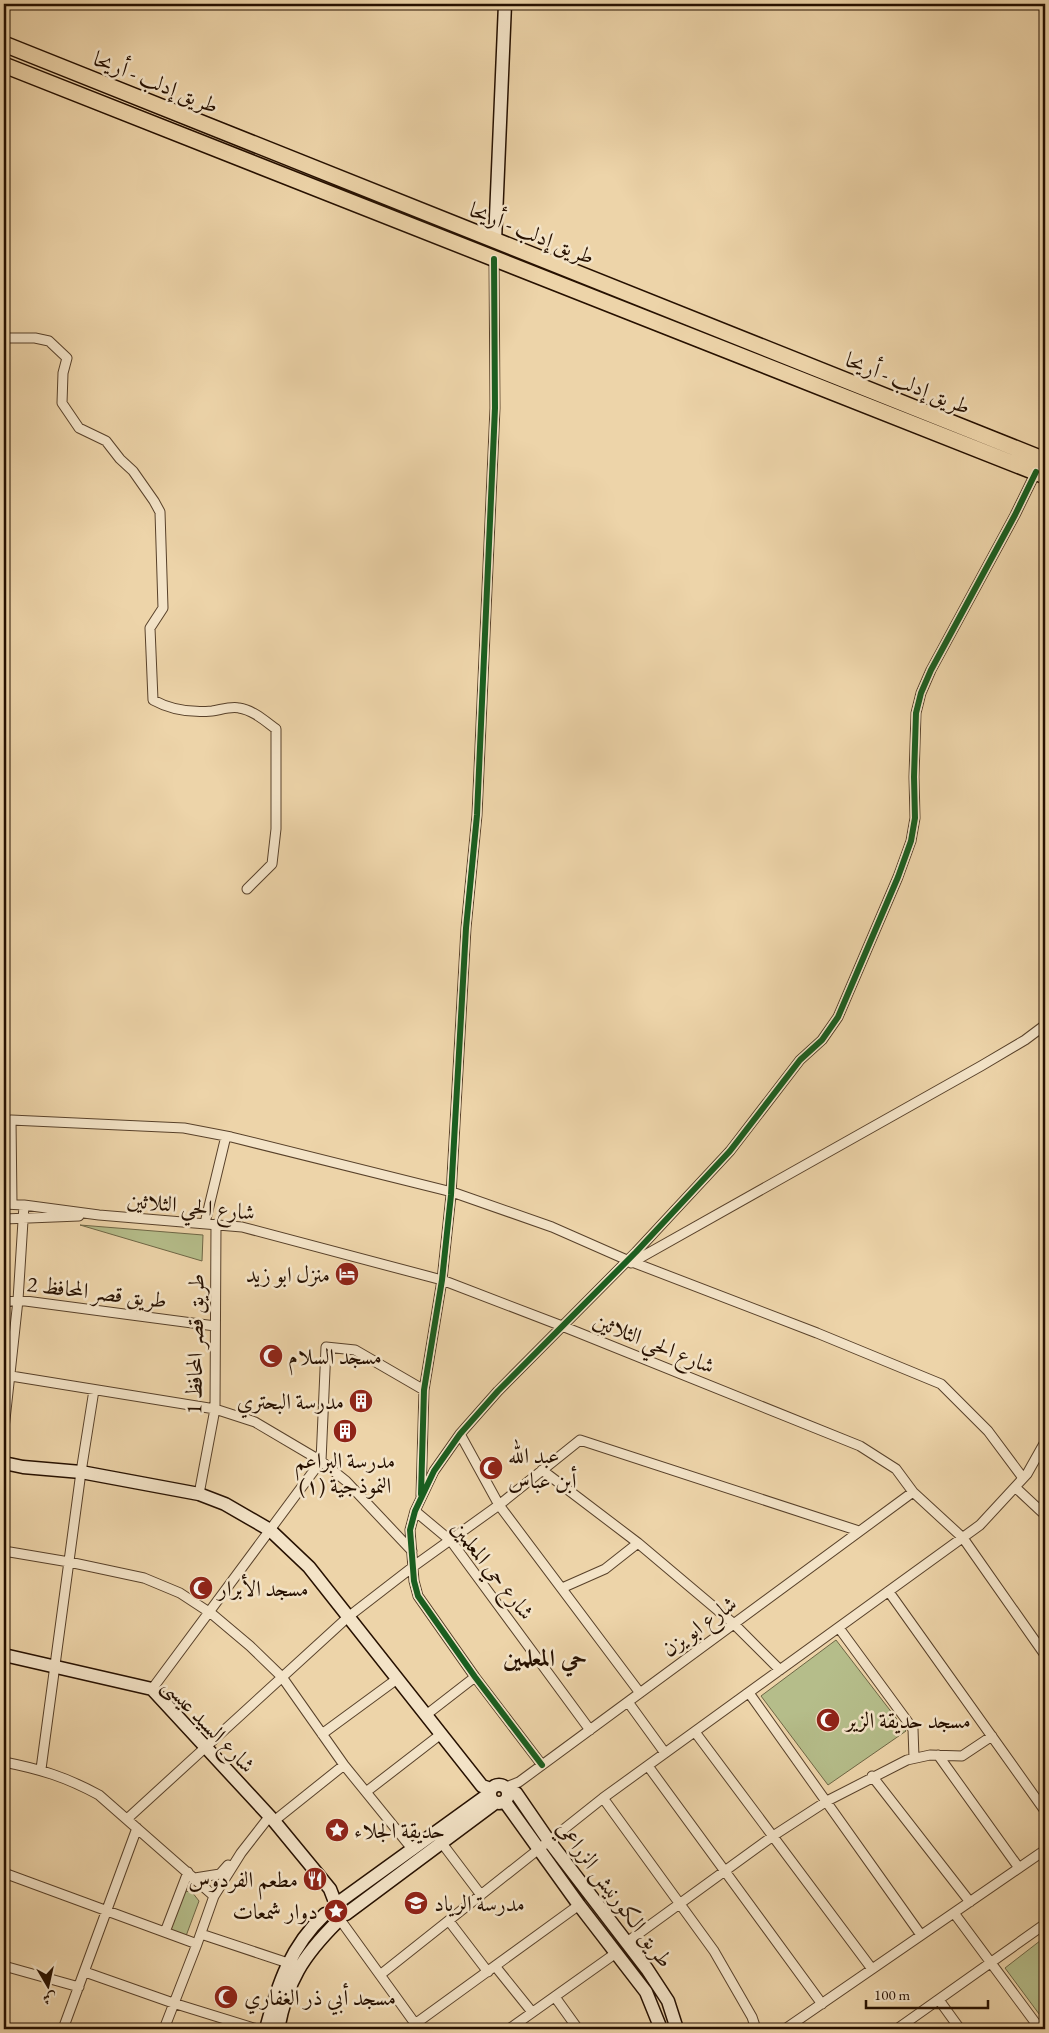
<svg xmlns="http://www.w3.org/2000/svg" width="1049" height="2033" viewBox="0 0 1049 2033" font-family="'EB Garamond',Amiri,serif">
	<rect width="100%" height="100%" fill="#edd4a9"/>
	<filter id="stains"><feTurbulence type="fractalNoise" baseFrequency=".004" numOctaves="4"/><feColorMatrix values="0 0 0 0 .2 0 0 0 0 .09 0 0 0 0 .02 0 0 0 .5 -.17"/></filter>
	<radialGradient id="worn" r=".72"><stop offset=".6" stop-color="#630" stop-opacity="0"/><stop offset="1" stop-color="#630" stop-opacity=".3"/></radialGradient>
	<path fill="#b5bd8a" stroke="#6e6645" d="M 80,1225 L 203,1235 L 202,1261 Z
		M 836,1640 L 906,1731 L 828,1785 L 761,1696 Z
		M 184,1891 L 192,1892 L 199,1901 L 186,1936 L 167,1929 Z
		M 1045,1937 L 1045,2022 L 1005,1968 Z"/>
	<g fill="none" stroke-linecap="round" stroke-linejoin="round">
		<g stroke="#58412a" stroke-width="11">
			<path id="street" d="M 4,338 L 35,338 L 49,341 L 67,358 L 63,373 L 62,403 L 79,428 L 106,441 L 120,459 L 133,471 L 154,501 L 160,512 L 163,608 L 150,628 L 153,700 C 171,710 191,713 212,711 C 220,710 231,706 239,708 C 253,710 265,721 276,729 L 276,829 L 272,864 L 247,889
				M 4,1204 L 24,1205 L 99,1215 L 242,1227 L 442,1280 L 562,1326 L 860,1446 L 896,1469 L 913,1492 L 963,1538 L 1045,1655
				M 12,1204 L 11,1120 L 184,1128 L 231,1137 L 452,1192 L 552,1227 L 627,1260 L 817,1333 L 941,1384 L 988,1431 L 1023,1478
				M 4,1219 L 79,1216
				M 205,1223 L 226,1136
				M 631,1263 L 981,1066 L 1025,1040 L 1045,1025
				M 4,1302 L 18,1300 L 215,1326
				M 4,1377 L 11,1376 L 215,1409 L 255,1422 L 321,1461 L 346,1481 L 412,1551
				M 4,1429 L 18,1300 L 24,1205
				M 460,1434 L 499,1505 L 640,1693
				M 542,1470 L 638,1543 L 734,1624 L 780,1670
				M 1015,1487 L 1045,1515
				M 199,1494 L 215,1409 L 216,1224
				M 421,1496 L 424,1390 L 442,1280 L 451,1195 L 466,928 L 477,815 L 495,408 L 494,259
				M 415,1511 L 451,1541 L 590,1730
				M 4,1551 L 69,1562 L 144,1578 L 180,1593 L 212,1614 L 250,1646 L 282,1677 L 344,1765 L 413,1850
				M 562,1588 L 605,1569 L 638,1543
				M 889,1592 L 1045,1811
				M 839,1628 L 913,1729 L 914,1758
				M 152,1689 L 321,1461 L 326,1347 L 355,1350 L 424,1390
				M 749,1693 L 921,1935
				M 628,1702 L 665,1753
				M 426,1715 L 475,1677
				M 695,1732 L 872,1969
				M 322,1734 L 397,1679
				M 938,1755 L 1019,1868
				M 4,1762 C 40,1769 66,1777 99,1795 L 214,1896
				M 542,1765 L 475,1677 L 418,1596 L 414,1581 L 410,1530 L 415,1511 L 434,1471 L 460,1434 L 498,1391 L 636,1252 L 730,1151 L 800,1060 L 822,1040 L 838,1017 L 898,877 L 911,841 L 915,818 L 914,777 L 916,713 L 921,693 L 931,670 L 1015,515 L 1036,472
				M 648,1766 L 822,2004
				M 41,1769 L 81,1472 L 94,1390
				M 872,1776 L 970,1902
				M 506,1787 L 519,1782 L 913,1492
				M 366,1792 L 441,1734
				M 603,1798 L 714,1951 L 752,2017 L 756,2029
				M 127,1819 L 348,1617 L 414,1566 L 499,1505 L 580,1440 L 859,1531
				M 274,1821 L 344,1765
				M 441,1842 L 481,1895
				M 4,1873 L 197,1944
				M 195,1878 L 220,1874 L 228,1865
				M 954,1913 L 1040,2029
				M 341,1921 L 419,2029
				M 449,1921 L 488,1972
				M 165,1932 L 188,1872
				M 201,1934 L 288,1963
				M 627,1942 L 773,1836 L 827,1801 L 907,1760 L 930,1755 L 962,1756 L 992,1736
				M 4,1966 L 79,1987
				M 495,1966 L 532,2012
				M 85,1972 L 173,2003 L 257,2029
				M 380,1975 L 603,1798 L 980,1525 L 1027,1474 L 1045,1442
				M 555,1997 L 578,2029
				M 939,2000 L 960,2029
				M 415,2024 L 579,1905
				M 63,2029 L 137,1828
				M 164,2029 L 197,1944 L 214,1896 L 241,1853 L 269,1817
				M 509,2029 L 616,1953
				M 785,2029 L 1045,1850
				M 897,2029 L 1045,1924"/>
		</g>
		<g stroke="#261000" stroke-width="15">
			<path id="secondary" d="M 495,241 L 505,4
				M 4,1463 L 23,1467 L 81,1472 L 199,1494 L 225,1504 L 270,1530 L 309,1567 L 482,1786 L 491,1789
				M 4,1655 L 152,1689 L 274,1821 L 330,1889 L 335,1902
				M490 1794a9 9 0 1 1 18 0a9 9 0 1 1-18 0Z
				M 509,1793 L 516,1793 L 549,1841 L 647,1969 L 668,2001 L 677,2029
				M 505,1802 L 579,1905 L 646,1992 L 661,2029
				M 339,1902 L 490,1793
				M 346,1914 L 495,1803
				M 266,2029 C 278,1984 290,1947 325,1914
				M 278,2029 C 287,1981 303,1956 337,1922"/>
		</g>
		<g stroke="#261000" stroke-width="18">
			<path id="primary" d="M 4,44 L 1045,460
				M 4,65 L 1045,476"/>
		</g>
		<use href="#street" stroke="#f3e3c7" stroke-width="9"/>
		<use href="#secondary" stroke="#f3e3c7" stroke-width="12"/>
		<use href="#primary" stroke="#edd4a9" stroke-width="15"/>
		<g stroke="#f3e3c7" stroke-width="9">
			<path id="cycleway" d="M 421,1494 L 424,1390 L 442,1280 L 451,1195 L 466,928 L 477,815 L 495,408 L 494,259
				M 542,1765 L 475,1677 L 418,1596 L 414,1581 L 410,1530 L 415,1511 L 434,1471 L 460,1434 L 498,1391 L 636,1252 L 730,1151 L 800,1060 L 822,1040 L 838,1017 L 898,877 L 911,841 L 915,818 L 914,777 L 916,713 L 921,693 L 931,670 L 1015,515 L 1036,472"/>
		</g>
		<use href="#cycleway" stroke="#1b5e20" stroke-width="6"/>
	</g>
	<defs>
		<g id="hotel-disc" transform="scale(1.25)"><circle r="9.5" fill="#8f2418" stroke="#f3e3c7"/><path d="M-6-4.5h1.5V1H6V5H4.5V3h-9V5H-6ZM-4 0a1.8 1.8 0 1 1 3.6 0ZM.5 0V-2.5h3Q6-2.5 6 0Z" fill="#fff"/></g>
		<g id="mosque-disc" transform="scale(1.25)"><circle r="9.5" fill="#8f2418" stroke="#f3e3c7"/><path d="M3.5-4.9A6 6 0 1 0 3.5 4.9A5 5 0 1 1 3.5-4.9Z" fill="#fff"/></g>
		<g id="building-disc" transform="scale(1.25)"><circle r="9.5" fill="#8f2418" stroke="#f3e3c7"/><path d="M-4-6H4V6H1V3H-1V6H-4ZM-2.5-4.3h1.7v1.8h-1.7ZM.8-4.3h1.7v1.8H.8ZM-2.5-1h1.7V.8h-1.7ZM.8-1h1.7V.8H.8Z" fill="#fff"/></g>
		<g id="sight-disc" transform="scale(1.25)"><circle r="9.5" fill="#8f2418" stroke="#f3e3c7"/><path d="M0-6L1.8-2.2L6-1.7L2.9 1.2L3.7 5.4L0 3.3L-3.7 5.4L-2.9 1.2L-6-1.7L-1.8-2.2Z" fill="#fff"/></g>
		<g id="restaurant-disc" transform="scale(1.25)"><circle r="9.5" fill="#8f2418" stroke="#f3e3c7"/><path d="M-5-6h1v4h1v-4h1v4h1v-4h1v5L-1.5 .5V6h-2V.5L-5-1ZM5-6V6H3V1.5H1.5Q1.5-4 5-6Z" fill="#fff"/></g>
		<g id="school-disc" transform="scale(1.25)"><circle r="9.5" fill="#8f2418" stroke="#f3e3c7"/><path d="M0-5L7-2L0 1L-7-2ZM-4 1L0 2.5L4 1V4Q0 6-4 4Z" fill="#fff"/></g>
	</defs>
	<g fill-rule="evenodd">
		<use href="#hotel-disc" x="347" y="1274"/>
		<use href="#mosque-disc" x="271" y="1356"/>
		<use href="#building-disc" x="361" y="1401"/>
		<use href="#building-disc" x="345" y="1431"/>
		<use href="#mosque-disc" x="491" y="1468"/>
		<use href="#mosque-disc" x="201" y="1588"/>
		<use href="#mosque-disc" x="828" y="1720"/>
		<use href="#sight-disc" x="337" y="1830"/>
		<use href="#restaurant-disc" x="315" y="1879"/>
		<use href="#school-disc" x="416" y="1903"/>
		<use href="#sight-disc" x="336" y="1911"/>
		<use href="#mosque-disc" x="226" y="1997"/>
	</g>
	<g text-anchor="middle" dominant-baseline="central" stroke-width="5" stroke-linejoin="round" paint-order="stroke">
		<g font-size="22" fill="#261000" stroke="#f3e3c7">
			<text transform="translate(156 82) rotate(22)">طريق إدلب - أريحا</text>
			<text transform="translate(532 233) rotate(22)">طريق إدلب - أريحا</text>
			<text transform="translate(908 383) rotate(22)">طريق إدلب - أريحا</text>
			<text transform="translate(191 1206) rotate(6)">شارع الحي الثلاثين</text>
			<text transform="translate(97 1292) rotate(7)">طريق قصر المحافظ 2</text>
			<text transform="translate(654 1343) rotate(22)">شارع الحي الثلاثين</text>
			<text transform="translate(195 1344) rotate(-89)">طريق قصر المحافظ 1</text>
			<text transform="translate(493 1570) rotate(52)">شارع حي المعلمين</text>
			<text transform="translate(699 1626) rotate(-36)">شارع ابو يزن</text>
			<text transform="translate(209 1725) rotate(46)">شارع السيد عيسى</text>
			<text transform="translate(615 1894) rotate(53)">طريق الكورنيش الزراعي</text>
		</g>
		<g font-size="22" fill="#261000" stroke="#f3e3c7" text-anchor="start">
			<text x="330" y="1274" text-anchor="end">منزل ابو زيد</text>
			<text x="288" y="1356">مسجد السلام</text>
			<text x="344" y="1401" text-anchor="end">مدرسة البحتري</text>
			<text x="508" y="1455">عبد الله<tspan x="508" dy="25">أبن عباس</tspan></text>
			<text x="345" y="1460" text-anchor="middle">مدرسة البراعم<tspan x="345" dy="25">النموذجية (١)</tspan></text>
			<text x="218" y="1588">مسجد الأبرار</text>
			<text x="846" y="1720">مسجد حديقة الزير</text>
			<text x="354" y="1830">حديقة الجلاء</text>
			<text x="298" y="1879" text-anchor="end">مطعم الفردوس</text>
			<text x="434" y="1903">مدرسة الرياد</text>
			<text x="318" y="1911" text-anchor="end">دوار شمعات</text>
			<text x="244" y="1997">مسجد أبي ذر الغفاري</text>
		</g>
		<g font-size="24" font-weight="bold" fill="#261000" stroke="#f3e3c7">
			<text x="545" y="1657">حي المعلمين</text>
		</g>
	</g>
	<rect width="1049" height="2033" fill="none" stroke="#edd4a9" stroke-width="20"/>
	<rect x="5" y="5" width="1039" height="2023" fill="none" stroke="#261000" stroke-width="2.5"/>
	<rect x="10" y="10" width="1029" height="2013" fill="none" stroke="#261000"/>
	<g transform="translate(48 1986) rotate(171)" stroke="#f3e3c7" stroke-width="4" paint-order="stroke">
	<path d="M0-4L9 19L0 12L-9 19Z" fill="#261000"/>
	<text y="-8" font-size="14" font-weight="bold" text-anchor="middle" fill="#261000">ش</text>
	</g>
	<path d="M866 2000v8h122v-8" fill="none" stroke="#261000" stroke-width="2.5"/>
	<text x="874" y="2000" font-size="15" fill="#261000" stroke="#f3e3c7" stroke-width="4" paint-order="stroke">100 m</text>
	<rect width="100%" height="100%" filter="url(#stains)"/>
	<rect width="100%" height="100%" fill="url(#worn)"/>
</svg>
